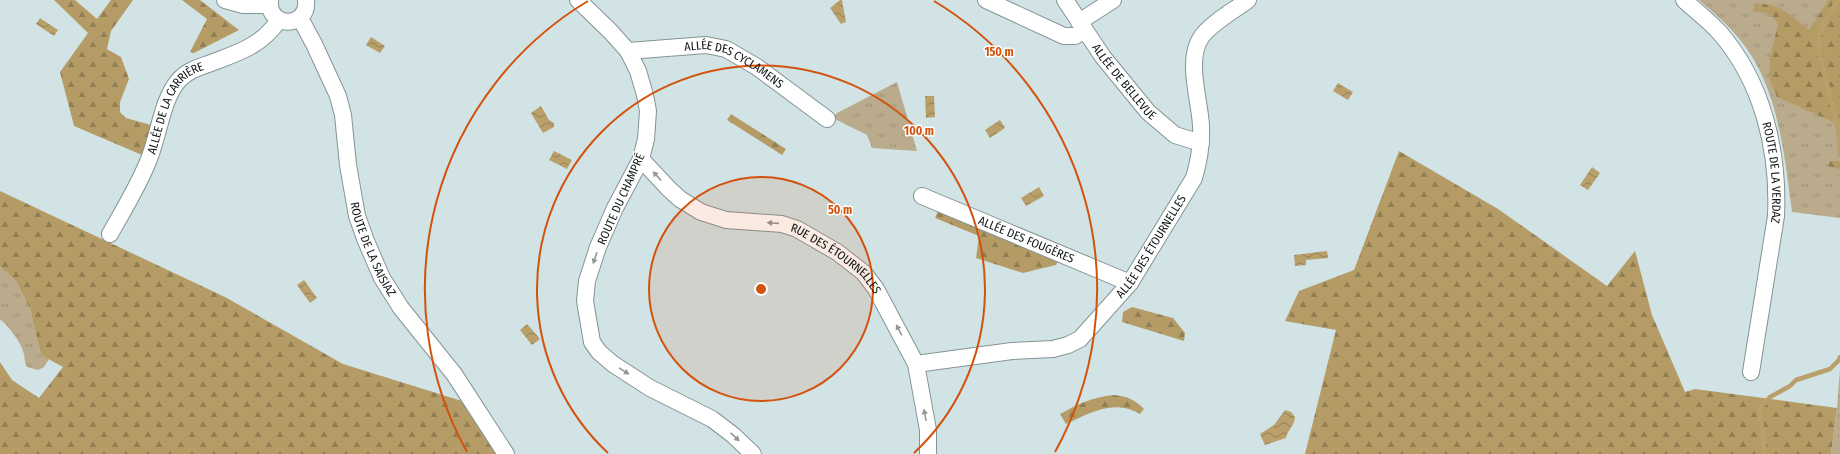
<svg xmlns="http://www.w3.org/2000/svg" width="1840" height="454" viewBox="0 0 1840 454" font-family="'Fira Sans Condensed',sans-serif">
	<defs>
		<pattern id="grass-tufts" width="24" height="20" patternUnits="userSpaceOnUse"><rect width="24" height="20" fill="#baab8c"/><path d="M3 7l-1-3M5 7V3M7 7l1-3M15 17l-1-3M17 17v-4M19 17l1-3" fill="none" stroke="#9f9278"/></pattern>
		<pattern id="forest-firs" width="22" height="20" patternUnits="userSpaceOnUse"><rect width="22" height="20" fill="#b59c66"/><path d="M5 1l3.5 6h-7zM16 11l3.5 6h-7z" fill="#927e53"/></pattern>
		<pattern id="water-waves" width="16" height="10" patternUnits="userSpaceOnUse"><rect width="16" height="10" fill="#b9a06a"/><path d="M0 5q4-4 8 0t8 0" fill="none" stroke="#958156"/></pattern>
	</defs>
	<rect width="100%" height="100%" fill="#d1e3e5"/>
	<path fill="url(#grass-tufts)" d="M 1699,0 L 1840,0 L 1840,218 L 1792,212 C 1784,154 1779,89 1741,41 C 1729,26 1714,13 1699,0 Z
		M 897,82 L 917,151 L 872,148 L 867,135 L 833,118 L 837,113 Z
		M 0,267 L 16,281 L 30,309 L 41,355 L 49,359 L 44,367 L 38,370 L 27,367 C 24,362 25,356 23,351 C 21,343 7,323 0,320 Z
		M 1840,369 L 1840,454 L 1831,454 L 1837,408 Z"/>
	<path fill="url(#forest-firs)" d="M 54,0 L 75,0 L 97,19 L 111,0 L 133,0 L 111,31 L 107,49 L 121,57 L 129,79 L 120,102 L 120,112 L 126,118 L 151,125 L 142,155 L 74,126 L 60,72 L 88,33 Z
		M 182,0 L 200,0 L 239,30 L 194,53 L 190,52 L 207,19 Z
		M 1828,0 L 1840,0 L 1840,125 L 1777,97 L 1769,78 L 1770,58 L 1778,24 C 1772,13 1764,12 1753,11 L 1755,4 C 1778,1 1792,17 1809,30 Z
		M 731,114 L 786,149 L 782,155 L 727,120 Z
		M 1399,151 L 1498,209 L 1607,286 L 1635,251 L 1652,315 L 1685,392 L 1695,389 L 1837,408 L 1831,454 L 1305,454 L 1336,330 L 1285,321 L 1299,291 L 1354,270 Z
		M 1829,161 L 1840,161 L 1840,169 L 1828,166 Z
		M 0,191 L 225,297 L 343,364 L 462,401 L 501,454 L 0,454 L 0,362 L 12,380 L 39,398 L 63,367 L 41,355 L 30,309 L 16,281 L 0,267 Z
		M 938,211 L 1058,261 L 1056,265 L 1023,273 L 976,258 L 979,236 L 935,218 Z
		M 1132,307 L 1173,318 L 1185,333 L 1184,341 L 1122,322 L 1123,312 Z
		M 1113,395 C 1127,396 1134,399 1144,409 L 1140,414 C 1114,399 1092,412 1066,424 L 1060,414 C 1078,404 1093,397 1113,395 Z"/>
	<path fill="url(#water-waves)" d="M 840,0 L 842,0 L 846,22 L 841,24 L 830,8 Z
		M 40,18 L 58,30 L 54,36 L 36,24 Z
		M 371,37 L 385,46 L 380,53 L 366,45 Z
		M 1338,83 L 1353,92 L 1348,100 L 1333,91 Z
		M 925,96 L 934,96 L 935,117 L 926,118 Z
		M 541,106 L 549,120 L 554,123 L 554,127 L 543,133 L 531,113 Z
		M 1000,120 L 1005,128 L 990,138 L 985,130 Z
		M 554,151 L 572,160 L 567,169 L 549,160 Z
		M 1592,167 L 1600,173 L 1588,190 L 1580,185 Z
		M 1039,187 L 1044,196 L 1026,206 L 1021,198 Z
		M 1327,251 L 1328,258 L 1306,260 L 1306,265 L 1295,266 L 1294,255 Z
		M 304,280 L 317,298 L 310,303 L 297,285 Z
		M 527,324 L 540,339 L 532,345 L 520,330 Z
		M 1285,410 L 1291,412 L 1295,417 C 1295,425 1288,429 1286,438 L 1265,445 L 1260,434 L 1274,425 Z"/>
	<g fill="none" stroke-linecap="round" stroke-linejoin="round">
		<path stroke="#b9a06a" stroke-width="4.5" d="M 1838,0 L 1825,21 L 1819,36 L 1819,52 L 1839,133 L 1840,154
			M 1765,454 L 1760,408 L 1770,397 L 1790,386 L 1796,380 L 1830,369 L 1839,360 L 1840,357"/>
		<g stroke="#849496" stroke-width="18">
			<g id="minor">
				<path d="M 225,0 L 243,5 L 270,5"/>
				<path d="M 270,0 C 267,29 309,29 306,0"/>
				<path d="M 578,0 L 610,31 L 628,51 L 638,71 L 645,95 L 648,111 L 646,139 L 641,159 L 615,208 L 598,247 L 587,281 L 585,301 L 592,342 L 599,352 L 613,364 L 650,388 L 712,419 L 733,435 L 753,454"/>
				<path d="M 986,0 L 1064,36 L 1075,36 L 1084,31"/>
				<path id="s1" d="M 1065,0 L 1103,57 L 1148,112 L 1175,135 L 1201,143"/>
				<path id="s2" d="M 1684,0 C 1696,11 1709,21 1720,33 C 1763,83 1779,151 1776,216 L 1751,372"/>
				<path id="s3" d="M 300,18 L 314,44 L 338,96 L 343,115 L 348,165 L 357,216 L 366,241 L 382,278 L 401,308 L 454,374 L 506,454"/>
				<path d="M 1079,22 L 1113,0"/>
				<path id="s4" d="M 628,51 L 706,45 L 726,49 L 757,67 L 827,119"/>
				<path id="s5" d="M 641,159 L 669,189 L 680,199 L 701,212 L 726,220 L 782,224 L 797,229 L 837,252 L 864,273 L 876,289 L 916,364 L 928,430 L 928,454"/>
				<path id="s6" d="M 922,196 L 1130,283"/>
				<path id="s7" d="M 110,234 C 123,211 137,188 147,164 C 159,138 161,100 179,80 C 188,70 200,67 211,63 C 240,52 261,46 279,20"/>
				<path id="s8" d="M 916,364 L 1012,351 L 1053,349 L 1068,345 L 1080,339 L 1130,283 L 1194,178 C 1199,161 1202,144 1201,126 C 1200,100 1185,59 1202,36 C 1213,22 1233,11 1248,0"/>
			</g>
		</g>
		<use href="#minor" stroke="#fff" stroke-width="16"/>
	</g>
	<defs><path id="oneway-solid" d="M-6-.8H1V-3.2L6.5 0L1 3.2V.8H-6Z"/></defs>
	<g fill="#949798">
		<use href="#oneway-solid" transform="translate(657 176) rotate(-133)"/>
		<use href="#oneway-solid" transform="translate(773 223) rotate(-176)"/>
		<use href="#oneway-solid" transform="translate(595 258) rotate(109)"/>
		<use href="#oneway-solid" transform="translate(899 330) rotate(-118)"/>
		<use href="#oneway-solid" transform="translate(624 371) rotate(32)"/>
		<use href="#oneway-solid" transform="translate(925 415) rotate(-101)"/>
		<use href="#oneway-solid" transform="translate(735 437) rotate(43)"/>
	</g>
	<circle cx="761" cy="289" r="112" fill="#d3520d" fill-opacity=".12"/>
	<g fill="none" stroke="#d3520d" stroke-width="2">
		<circle cx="761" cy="289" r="112"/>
		<path d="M608 453A224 224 0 1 1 914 453"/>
		<path d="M467 452A336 336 0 0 1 588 1M934 1A336 336 0 0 1 1055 452"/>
	</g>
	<g text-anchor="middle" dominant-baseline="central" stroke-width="3" stroke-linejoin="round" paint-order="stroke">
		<g font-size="12" fill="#121819" stroke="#fff">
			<text stroke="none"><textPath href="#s4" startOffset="111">ALLÉE DES CYCLAMENS</textPath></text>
			<text stroke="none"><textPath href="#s1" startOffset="101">ALLÉE DE BELLEVUE</textPath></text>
			<text stroke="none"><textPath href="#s7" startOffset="144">ALLÉE DE LA CARRIÈRE</textPath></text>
			<text stroke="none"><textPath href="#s2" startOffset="201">ROUTE DE LA VERDAZ</textPath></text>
			<text transform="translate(621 199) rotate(-66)">ROUTE DU CHAMPRÉ</text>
			<text stroke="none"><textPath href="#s6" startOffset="113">ALLÉE DES FOUGÈRES</textPath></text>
			<text stroke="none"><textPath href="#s8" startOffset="284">ALLÉE DES ÉTOURNELLES</textPath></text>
			<text stroke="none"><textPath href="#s3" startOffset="245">ROUTE DE LA SAISIAZ</textPath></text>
			<text stroke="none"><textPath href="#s5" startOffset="228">RUE DES ÉTOURNELLES</textPath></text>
		</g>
	</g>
	<circle cx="761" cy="289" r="6" fill="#d3520d" stroke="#fff" stroke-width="2"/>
	<g font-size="12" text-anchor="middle" font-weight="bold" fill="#d3520d" stroke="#fff" stroke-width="3" stroke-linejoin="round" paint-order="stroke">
		<text x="999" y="56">150 m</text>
		<text x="919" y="135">100 m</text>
		<text x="840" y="214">50 m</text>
	</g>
</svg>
